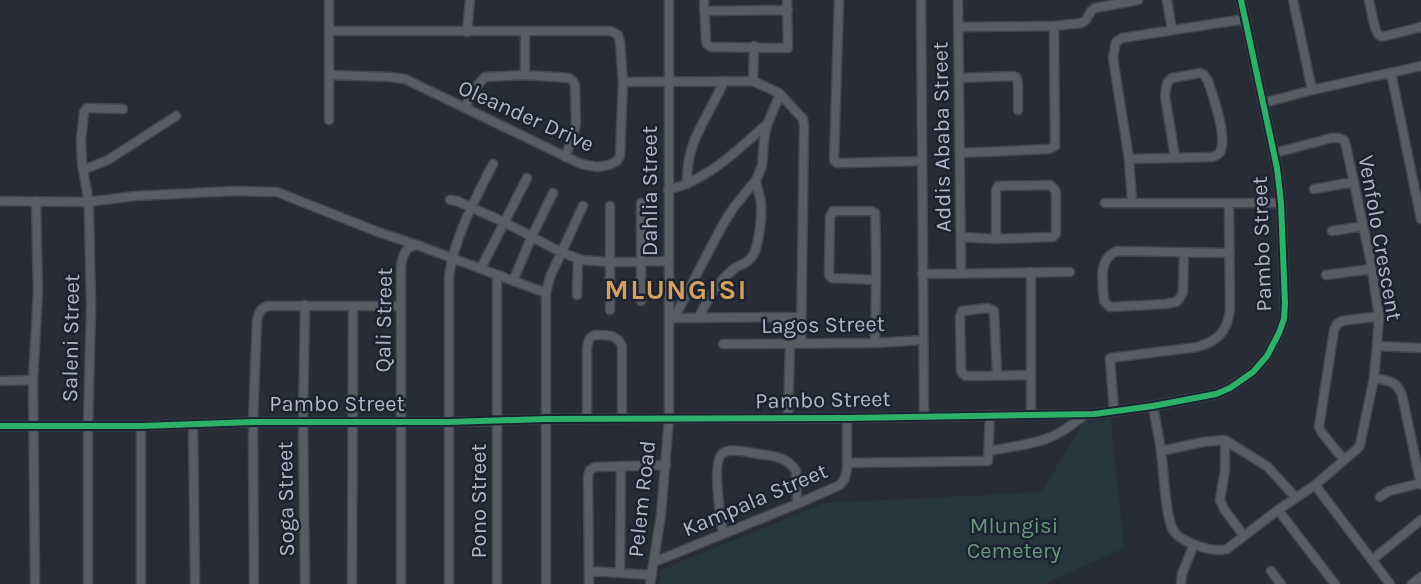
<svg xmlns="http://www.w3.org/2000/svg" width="1421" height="584" viewBox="0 0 1421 584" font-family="Karla,sans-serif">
	<rect width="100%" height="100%" fill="#282c36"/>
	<path fill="#25363c" d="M 1111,419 L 1124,548 L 1044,584 L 658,584 L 662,569 L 825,503 L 1041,492 L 1084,422 Z"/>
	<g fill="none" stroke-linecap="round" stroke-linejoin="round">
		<g stroke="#44474f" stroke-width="11">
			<path id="minor" d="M 704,0 L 706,41 L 707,44 L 711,47 L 788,48 L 787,0
				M 839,0 L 834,160 L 837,163 L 842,163 L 922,161
				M 921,0 L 924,416
				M 958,0 L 961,273
				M 1167,0 L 1172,30
				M 1293,0 L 1312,90
				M 1369,0 C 1371,7 1374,33 1380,36 C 1382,37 1384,36 1385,36 L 1421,27
				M 704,11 L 788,10
				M 958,27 L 1054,26 L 1081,23 L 1086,20 L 1091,11 L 1095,8 L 1138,0
				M 330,31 L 611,31 L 618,35 L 620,42 L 623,82 L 620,156 L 617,161 L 609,165 L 597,167 L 581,164 L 405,79 L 390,77 L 330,75
				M 467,32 L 470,0
				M 525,32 L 525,75
				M 1391,73 L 1421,219
				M 959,78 L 1013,76 L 1016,77 L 1018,83 L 1018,110
				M 753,81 L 754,46
				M 623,82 L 753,81 L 779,93 L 803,119 L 804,126 L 801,343
				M 1263,103 L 1312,90 L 1421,66
				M 465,108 L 474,89 L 485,77 L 525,75 L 569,78 L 572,80 L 575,85 L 576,124 L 573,137 L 565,157
				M 329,120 L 329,0
				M 960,153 L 1049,149 L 1055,146 L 1054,26
				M 1129,159 L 1212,157 C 1215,156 1217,156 1220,152 C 1228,138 1213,96 1208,81 L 1204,75 L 1200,73 L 1172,78 L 1167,83 L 1165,96 L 1175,157
				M 83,170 L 108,160 L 176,116
				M 687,184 C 686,139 708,119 724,81
				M 1314,189 L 1354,182
				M 668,190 C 709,179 735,152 766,125
				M 450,200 L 457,201 L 504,222 L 561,252 L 582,260 L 609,262 L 668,261
				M 0,201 L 88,202 L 135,196 L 234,191 L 277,192 L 378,232 L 417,245 L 546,293
				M 1132,202 L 1129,159 L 1113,58 L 1116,42 L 1122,38 L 1245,19
				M 1105,203 L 1281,203
				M 610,206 L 610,310
				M 1332,231 L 1363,226
				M 961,237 L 996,239 L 1053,237 L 1056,234 L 1056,194 L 1055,190 L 1050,185 L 998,186 L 996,190 L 996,239
				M 1184,252 L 1183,292 L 1180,298 L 1176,302 L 1166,304 L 1110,307 L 1104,301 C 1103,283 1097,259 1117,251 L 1230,253
				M 481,268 L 527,178
				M 1031,272 L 1031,415
				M 922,274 L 1070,272
				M 497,275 L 497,584
				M 1326,275 L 1371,269
				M 513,281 L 532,236 L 553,193
				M 577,295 L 578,259
				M 641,301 L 641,203
				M 699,317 C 707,300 719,280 735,268 C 740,265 747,263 751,258 C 759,250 762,215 761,203 C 760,196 757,188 756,180
				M 669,318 L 801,317
				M 674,318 L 722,226 L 734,207 L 756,180 L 762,166 L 764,140 L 767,125 L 780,94
				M 875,343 C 876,300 877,256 875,213 L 872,211 L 833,211 L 830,217 L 829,275 L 832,278 L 876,280
				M 723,344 L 875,343 L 923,340
				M 1377,346 L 1421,348
				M 997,374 L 994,311 L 988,308 L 962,311 L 960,317 L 961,371 L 963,374 L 966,376 L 1030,375
				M 1374,378 C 1388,381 1396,380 1402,395 L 1421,485
				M 0,381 L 33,380
				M 1153,406 C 1156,422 1159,437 1161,452 C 1164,470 1165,516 1173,530 C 1181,543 1213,553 1227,549 L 1278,510 L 1315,485 L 1357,449 L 1360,445 L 1374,378 L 1377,346 L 1379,316 L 1370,258 L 1346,146 L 1344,140 L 1339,138 L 1331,138 L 1275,153
				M 1114,411 L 1110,358 L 1197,347 C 1218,341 1227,332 1230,310 L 1229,204
				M 587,419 L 587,349 C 588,343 588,337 595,335 C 606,335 617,334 622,346 L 622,419
				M 788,419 L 790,343
				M 193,424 L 195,584
				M 0,426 L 141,426 L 253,422 L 449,422 L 546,419 L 847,418 L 1094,414 L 1153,406 L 1216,394 L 1230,388 L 1253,372 L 1267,356 L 1279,333 L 1284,319 L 1285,303 L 1281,203 L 1277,168 L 1241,0
				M 1225,440 L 1225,470 L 1220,500 L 1224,509 L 1244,536
				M 989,451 C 1010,447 1033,445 1053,436 C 1065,431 1075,422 1085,415
				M 1161,451 L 1203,442 L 1225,440 L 1268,467 L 1296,498
				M 1344,460 L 1322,433 L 1319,427 L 1334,330 L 1337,324 L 1342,321 L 1379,316
				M 847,463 L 988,461 L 990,415
				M 1315,485 L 1390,584
				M 1380,497 L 1389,491 L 1421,483
				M 1278,510 L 1335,584
				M 723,534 C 721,520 711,460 723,453 C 732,447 749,453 759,454 C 773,456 788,457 796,471 L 797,504
				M 1372,560 L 1421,520
				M 654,562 L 797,504 L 840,485 L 845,478 L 847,469 L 847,418
				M 589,571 L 652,575
				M 1271,571 L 1281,584
				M 620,572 L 621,466
				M 35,584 L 33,380 L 38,292 L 36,201
				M 88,584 L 88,425 L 91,308 L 89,211 L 87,191 L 82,165 L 81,140 L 84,112 L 87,108 L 123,109
				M 141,584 L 141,426
				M 254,584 L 253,422 L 257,320 C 259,312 261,307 269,306 L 400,306
				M 305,584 L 303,422 L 305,305
				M 352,584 L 353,306
				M 401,584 L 401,266 C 403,254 405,247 417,245
				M 449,584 L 449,276 C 455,236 475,199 493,164
				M 546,584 L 546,293 L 550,277 L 583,206
				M 589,584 L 588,476 L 590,470 L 595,467 L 666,465
				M 650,584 L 661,515 L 669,418 L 669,0
				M 1181,584 L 1182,574 L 1194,544
				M 1412,584 L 1421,577"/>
		</g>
		<use href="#minor" stroke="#585c64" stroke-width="8"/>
		<g stroke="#1b2230" stroke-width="10">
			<path id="cycleway" d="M 0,426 L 141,426 L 253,422 L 449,422 L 546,419 L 847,418 L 1094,414 L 1153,406 L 1216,394 L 1230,388 L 1253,372 L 1267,356 L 1279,333 L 1284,319 L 1285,303 L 1281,203 L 1277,168 L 1241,0"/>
		</g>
		<use href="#cycleway" stroke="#2db169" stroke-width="6"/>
	</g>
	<g text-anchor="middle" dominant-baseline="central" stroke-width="5" stroke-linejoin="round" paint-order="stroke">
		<g font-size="22" fill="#b2b7c7" stroke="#1b2230">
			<text transform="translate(526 116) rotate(24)">Oleander Drive</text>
			<text transform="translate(942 137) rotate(-91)">Addis Ababa Street</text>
			<text transform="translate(650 191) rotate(-90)">Dahlia Street</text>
			<text transform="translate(1380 238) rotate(80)">Venfolo Crescent</text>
			<text transform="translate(1262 244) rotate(-92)">Pambo Street</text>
			<text transform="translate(384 320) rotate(-89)">Qali Street</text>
			<text transform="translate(823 325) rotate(-1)">Lagos Street</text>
			<text transform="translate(71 338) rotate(-89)">Saleni Street</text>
			<text transform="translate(823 400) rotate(-1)">Pambo Street</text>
			<text x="337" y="404">Pambo Street</text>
			<text transform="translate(286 499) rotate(-91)">Soga Street</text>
			<text transform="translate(642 499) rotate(-84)">Pelem Road</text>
			<text transform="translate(755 500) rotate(-23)">Kampala Street</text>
			<text transform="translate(479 501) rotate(-90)">Pono Street</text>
		</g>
		<g font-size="22" fill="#689879" stroke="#1b2230">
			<text x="1014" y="526">Mlungisi<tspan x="1014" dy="25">Cemetery</tspan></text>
		</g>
		<g font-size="28" font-weight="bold" letter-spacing="1.5" fill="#d4a060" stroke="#1b2230">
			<text x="676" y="289">MLUNGISI</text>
		</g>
	</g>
</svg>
